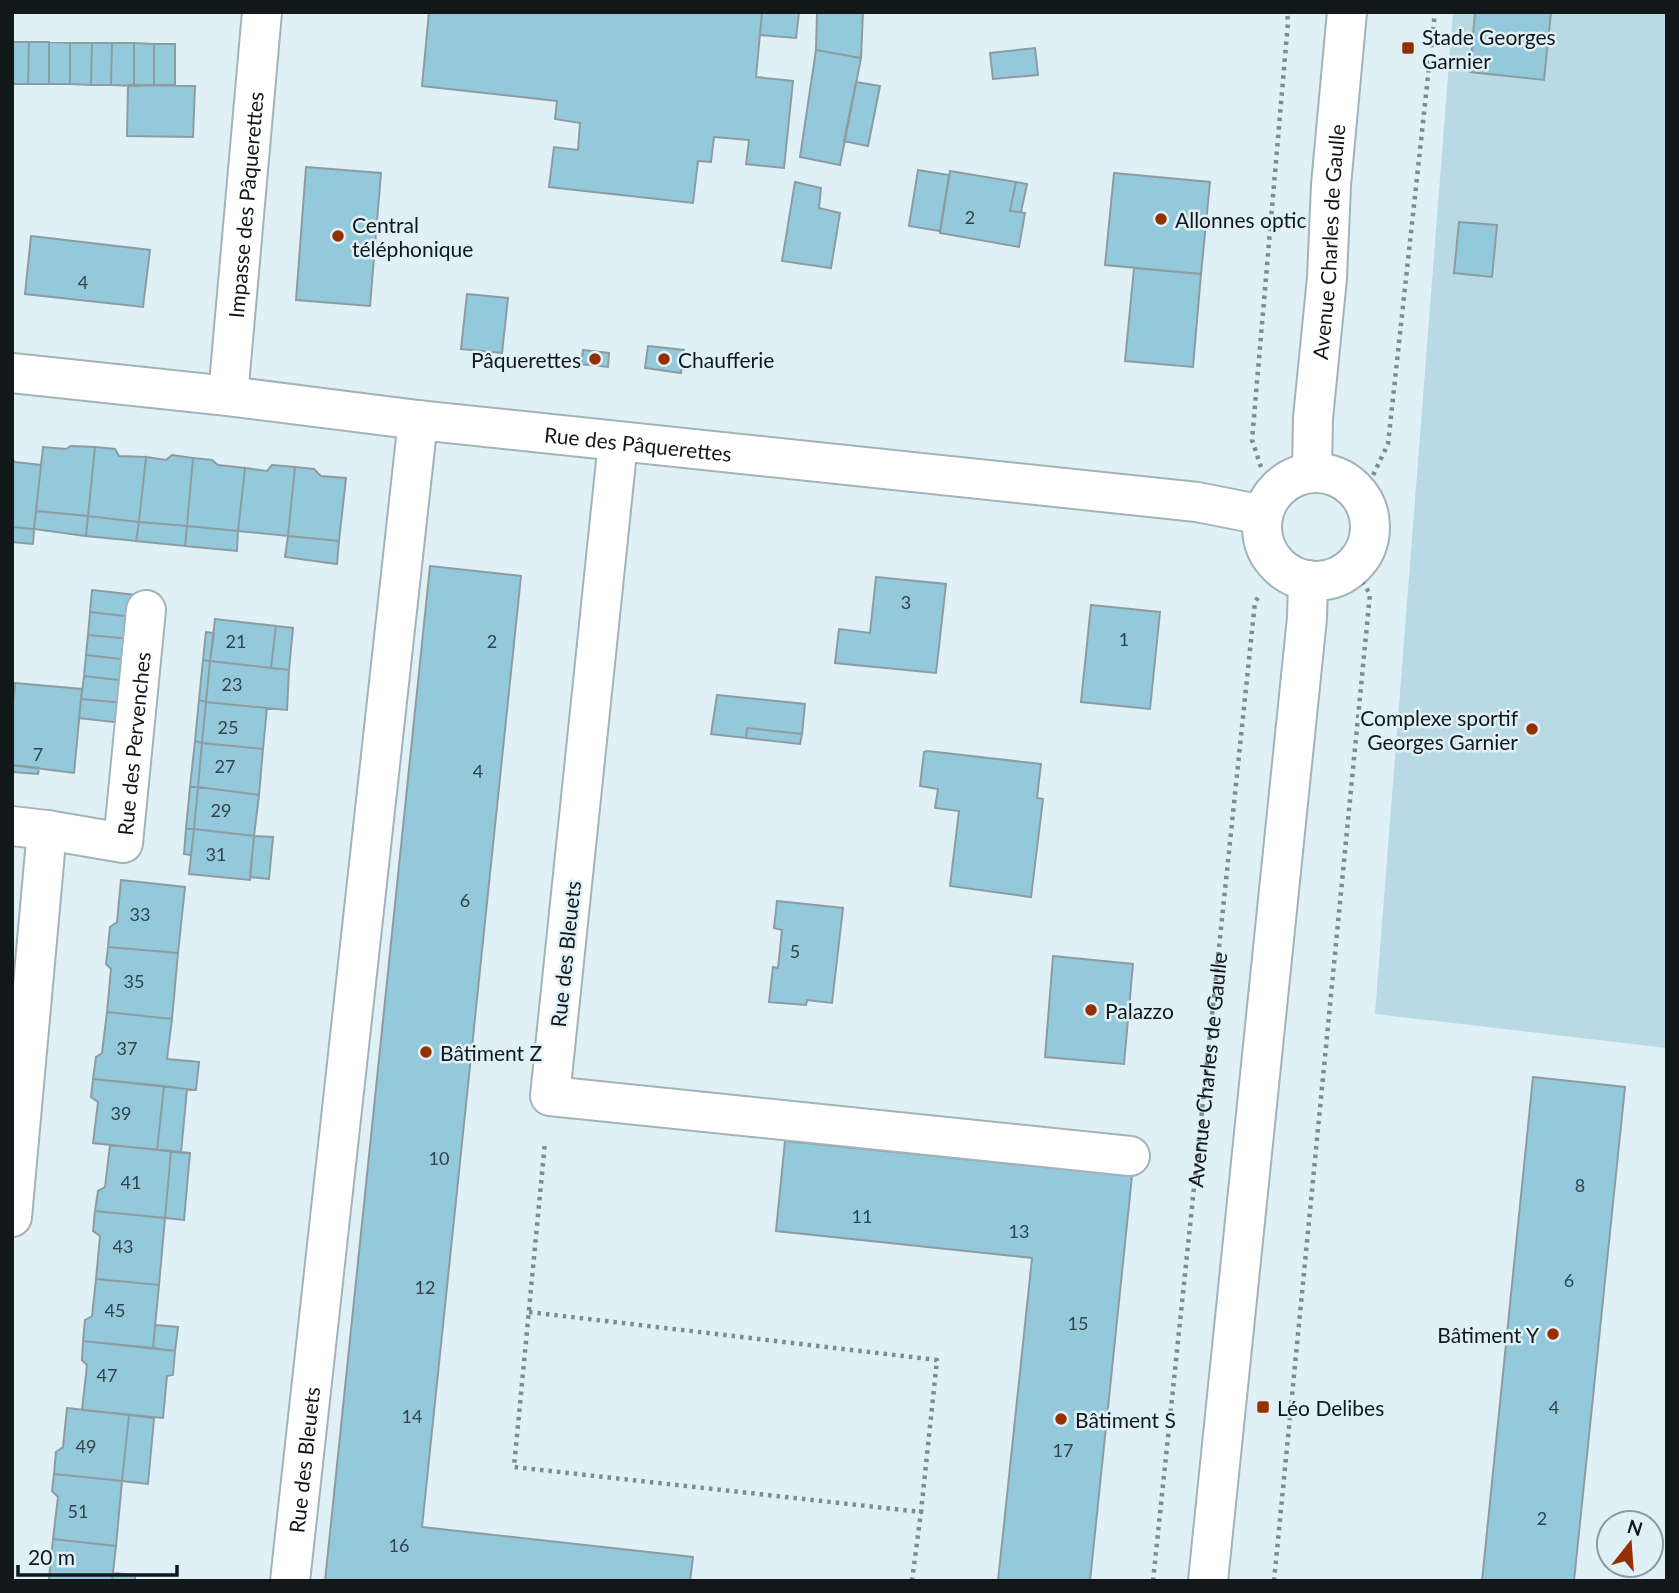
<svg xmlns="http://www.w3.org/2000/svg" width="1679" height="1593" viewBox="0 0 1679 1593" font-family="Lato,sans-serif">
	<rect width="100%" height="100%" fill="#dff0f6"/>
	<path fill="#b9d9e4" d="M 1453,12 L 1667,12 L 1667,1048 L 1375,1014 Z"/>
	<path fill="#93c9da" stroke="#8d9ca2" stroke-width="2" d="M 429,12 L 762,12 L 756,77 L 793,81 L 784,168 L 746,164 L 749,140 L 714,137 L 711,162 L 698,161 L 693,203 L 549,187 L 554,147 L 578,150 L 580,123 L 555,119 L 557,101 L 422,86 Z
		M 762,12 L 799,12 L 796,38 L 760,35 Z
		M 817,12 L 863,12 L 861,58 L 816,50 Z
		M 1475,12 L 1551,12 L 1544,80 L 1470,72 Z
		M 12,42 L 29,42 L 28,84 L 12,84 Z
		M 29,42 L 49,42 L 49,84 L 28,84 Z
		M 49,42 L 70,43 L 70,84 L 49,84 Z
		M 70,43 L 92,43 L 91,85 L 70,84 Z
		M 92,43 L 112,43 L 111,85 L 91,85 Z
		M 112,43 L 134,43 L 134,86 L 111,85 Z
		M 134,43 L 154,44 L 154,85 L 134,86 Z
		M 154,44 L 175,44 L 175,85 L 154,85 Z
		M 1035,48 L 1038,75 L 993,79 L 990,53 Z
		M 816,50 L 861,58 L 840,165 L 800,157 Z
		M 856,82 L 880,86 L 868,146 L 844,141 Z
		M 128,85 L 195,86 L 193,137 L 127,136 Z
		M 306,167 L 381,173 L 370,306 L 296,300 Z
		M 918,170 L 949,175 L 940,231 L 909,226 Z
		M 950,171 L 1016,182 L 1010,211 L 1025,213 L 1019,247 L 940,233 Z
		M 1114,173 L 1210,182 L 1201,274 L 1105,265 Z
		M 795,182 L 821,188 L 819,208 L 840,213 L 831,268 L 782,261 Z
		M 1016,182 L 1027,184 L 1021,212 L 1010,211 Z
		M 1459,222 L 1497,225 L 1492,277 L 1454,273 Z
		M 31,236 L 150,250 L 143,307 L 25,294 Z
		M 1134,268 L 1201,274 L 1193,367 L 1125,361 Z
		M 467,294 L 508,298 L 502,353 L 461,349 Z
		M 648,346 L 684,350 L 681,373 L 645,368 Z
		M 583,350 L 609,353 L 608,367 L 581,364 Z
		M 71,446 L 95,447 L 88,516 L 36,511 L 43,447 L 66,449 Z
		M 95,447 L 115,449 L 119,456 L 146,457 L 139,522 L 88,516 Z
		M 172,455 L 193,458 L 187,526 L 139,522 L 146,457 L 166,460 Z
		M 193,458 L 212,460 L 218,465 L 245,468 L 238,531 L 187,526 Z
		M 12,459 L 15,462 L 41,465 L 34,529 L 12,527 Z
		M 272,465 L 295,467 L 288,536 L 238,531 L 245,468 L 267,471 Z
		M 295,467 L 314,469 L 321,476 L 346,478 L 339,541 L 288,536 Z
		M 36,511 L 88,516 L 86,536 L 34,529 Z
		M 88,516 L 139,522 L 136,541 L 86,536 Z
		M 139,522 L 187,526 L 185,546 L 136,541 Z
		M 187,526 L 238,531 L 237,551 L 185,546 Z
		M 12,527 L 34,529 L 33,544 L 12,542 Z
		M 288,536 L 339,541 L 337,564 L 285,557 Z
		M 430,566 L 521,576 L 422,1527 L 693,1557 L 690,1581 L 325,1581 Z
		M 876,577 L 946,584 L 936,673 L 835,663 L 839,629 L 870,633 Z
		M 92,590 L 136,595 L 133,617 L 90,612 Z
		M 1091,605 L 1160,612 L 1150,709 L 1081,702 Z
		M 90,612 L 133,617 L 131,639 L 88,635 Z
		M 215,619 L 276,626 L 271,668 L 210,661 Z
		M 276,626 L 293,628 L 289,670 L 271,668 Z
		M 206,632 L 214,633 L 210,661 L 203,660 Z
		M 88,635 L 131,639 L 129,660 L 86,655 Z
		M 86,655 L 129,660 L 126,681 L 84,676 Z
		M 203,660 L 210,661 L 206,702 L 199,700 Z
		M 210,661 L 289,670 L 287,710 L 206,702 Z
		M 84,676 L 126,681 L 125,703 L 81,699 Z
		M 15,683 L 82,689 L 74,773 L 12,765 L 12,713 Z
		M 717,695 L 805,704 L 802,734 L 747,728 L 746,738 L 711,734 Z
		M 81,699 L 125,703 L 122,723 L 79,718 Z
		M 199,700 L 206,702 L 202,743 L 195,741 Z
		M 206,702 L 267,708 L 263,749 L 202,743 Z
		M 747,728 L 802,734 L 800,744 L 746,738 Z
		M 195,741 L 202,743 L 198,787 L 190,787 Z
		M 202,743 L 263,749 L 259,795 L 198,787 Z
		M 927,751 L 1041,764 L 1037,798 L 1043,799 L 1031,897 L 950,886 L 959,811 L 935,808 L 938,789 L 920,786 L 924,752 Z
		M 12,765 L 39,768 L 38,774 L 12,772 Z
		M 190,787 L 198,787 L 194,829 L 186,829 Z
		M 198,787 L 259,795 L 254,836 L 194,829 Z
		M 186,829 L 194,829 L 191,855 L 184,854 Z
		M 194,829 L 254,836 L 250,880 L 189,874 Z
		M 254,836 L 273,837 L 269,879 L 250,877 Z
		M 121,880 L 185,887 L 178,953 L 108,947 L 110,927 L 117,922 Z
		M 777,901 L 843,908 L 832,1003 L 807,1000 L 806,1005 L 769,1002 L 773,967 L 778,968 L 782,930 L 774,928 Z
		M 108,947 L 178,953 L 172,1019 L 107,1012 L 111,969 L 106,964 Z
		M 1053,956 L 1133,964 L 1124,1064 L 1045,1057 Z
		M 107,1012 L 172,1019 L 167,1059 L 199,1062 L 196,1090 L 93,1079 L 96,1057 L 102,1053 Z
		M 1533,1077 L 1625,1087 L 1574,1581 L 1482,1581 Z
		M 93,1079 L 164,1086 L 157,1150 L 93,1143 L 98,1102 L 91,1097 Z
		M 164,1086 L 187,1089 L 181,1153 L 157,1150 Z
		M 785,1141 L 1132,1176 L 1090,1581 L 998,1581 L 1032,1258 L 776,1231 Z
		M 110,1145 L 171,1151 L 165,1218 L 95,1211 L 98,1191 L 105,1187 Z
		M 171,1151 L 190,1153 L 184,1220 L 165,1218 Z
		M 95,1211 L 165,1218 L 159,1285 L 96,1279 L 100,1236 L 93,1231 Z
		M 96,1279 L 159,1285 L 153,1348 L 83,1341 L 85,1320 L 92,1316 Z
		M 155,1325 L 178,1327 L 175,1351 L 153,1348 Z
		M 83,1341 L 175,1351 L 173,1375 L 167,1376 L 163,1418 L 82,1410 L 87,1365 L 82,1360 Z
		M 67,1408 L 129,1415 L 122,1481 L 54,1474 L 56,1452 L 63,1447 Z
		M 129,1415 L 154,1418 L 148,1484 L 122,1481 Z
		M 54,1474 L 122,1481 L 116,1546 L 53,1539 L 58,1497 L 52,1491 Z
		M 53,1539 L 116,1546 L 112,1581 L 46,1581 L 49,1579 Z
		M 113,1573 L 135,1575 L 135,1581 L 112,1581 Z"/>
	<g fill="none" stroke-linecap="round" stroke-linejoin="round">
		<g stroke="#a3b3b9" stroke-width="42">
			<g id="street">
				<path id="s2" d="M 12,373 L 228,396 L 418,420 L 1197,502 L 1263,515"/>
				<path id="s3" d="M 228,396 L 262,12"/>
				<path d="M 618,442 L 550,1096 L 1130,1156"/>
				<path d="M 12,826 L 47,830 L 12,1217"/>
				<path id="s4" d="M 47,830 L 123,843 L 146,610"/>
				<path id="s5" d="M 290,1581 L 418,420"/>
			</g>
		</g>
		<g stroke="#a3b3b9" stroke-width="42">
			<g id="secondary">
				<path id="s6" d="M 1312,472 L 1313,418 L 1327,278 L 1331,185 L 1347,12"/>
				<circle cx="1316" cy="527" r="54"/>
				<path d="M 1208,1581 L 1307,618 L 1308,580"/>
			</g>
		</g>
		<g stroke="#7f8b8f" stroke-width="4.5" stroke-dasharray="3.5 5" stroke-linecap="butt">
			<path d="M 1261,467 L 1252,440 L 1288,22 L 1287,12"/>
			<path d="M 1362,498 L 1388,444 L 1435,12"/>
			<path d="M 529,1312 L 937,1360 L 921,1512 L 514,1467 L 545,1142"/>
			<path d="M 912,1581 L 921,1512"/>
			<path id="s1" d="M 1153,1581 L 1255,602 L 1259,596"/>
			<path d="M 1274,1581 L 1370,594 L 1356,572"/>
		</g>
		<use href="#street" stroke="#fff" stroke-width="38"/>
		<use href="#secondary" stroke="#fff" stroke-width="38"/>
	</g>
	<g fill="#953000" stroke="#dff0f6" stroke-width="2.5">
		<rect x="1401" y="41" width="14" height="14" rx="3.5"/>
		<circle cx="1161" cy="219" r="7"/>
		<circle cx="338" cy="236" r="7"/>
		<circle cx="595" cy="359" r="7"/>
		<circle cx="664" cy="359" r="7"/>
		<circle cx="1532" cy="729" r="7"/>
		<circle cx="1091" cy="1010" r="7"/>
		<circle cx="426" cy="1052" r="7"/>
		<circle cx="1553" cy="1334" r="7"/>
		<rect x="1256" y="1400" width="14" height="14" rx="3.5"/>
		<circle cx="1061" cy="1419" r="7"/>
	</g>
	<g text-anchor="middle" dominant-baseline="central" stroke-width="5" stroke-linejoin="round" paint-order="stroke">
		<g font-size="18" fill="#32444a">
			<text x="970" y="217">2</text>
			<text x="83" y="282">4</text>
			<text x="906" y="602">3</text>
			<text x="1124" y="639">1</text>
			<text x="236" y="641">21</text>
			<text x="492" y="641">2</text>
			<text x="232" y="684">23</text>
			<text x="228" y="727">25</text>
			<text x="38" y="754">7</text>
			<text x="225" y="766">27</text>
			<text x="478" y="771">4</text>
			<text x="221" y="810">29</text>
			<text x="216" y="854">31</text>
			<text x="465" y="900">6</text>
			<text x="140" y="914">33</text>
			<text x="795" y="951">5</text>
			<text x="134" y="981">35</text>
			<text x="127" y="1048">37</text>
			<text x="121" y="1113">39</text>
			<text x="439" y="1158">10</text>
			<text x="131" y="1182">41</text>
			<text x="1580" y="1185">8</text>
			<text x="862" y="1216">11</text>
			<text x="1019" y="1231">13</text>
			<text x="123" y="1246">43</text>
			<text x="1569" y="1280">6</text>
			<text x="425" y="1287">12</text>
			<text x="115" y="1310">45</text>
			<text x="1078" y="1323">15</text>
			<text x="107" y="1375">47</text>
			<text x="1554" y="1407">4</text>
			<text x="412" y="1416">14</text>
			<text x="86" y="1446">49</text>
			<text x="1063" y="1450">17</text>
			<text x="78" y="1511">51</text>
			<text x="1542" y="1518">2</text>
			<text x="399" y="1545">16</text>
		</g>
		<g font-size="21" fill="#12181a" stroke="#dff0f6" text-anchor="start">
			<text x="1422" y="36">Stade Georges<tspan x="1422" dy="24">Garnier</tspan></text>
			<text x="1175" y="219">Allonnes optic</text>
			<text x="352" y="224">Central<tspan x="352" dy="24">téléphonique</tspan></text>
			<text x="581" y="359" text-anchor="end">Pâquerettes</text>
			<text x="678" y="359">Chaufferie</text>
			<text x="1518" y="717" text-anchor="end">Complexe sportif<tspan x="1518" dy="24">Georges Garnier</tspan></text>
			<text x="1105" y="1010">Palazzo</text>
			<text x="440" y="1052">Bâtiment Z</text>
			<text x="1539" y="1334" text-anchor="end">Bâtiment Y</text>
			<text x="1277" y="1407">Léo Delibes</text>
			<text x="1075" y="1419">Bâtiment S</text>
		</g>
		<g font-size="21" fill="#12181a" stroke="#dff0f6">
			<text stroke="none"><textPath href="#s3" startOffset="192">Impasse des Pâquerettes</textPath></text>
			<text stroke="none"><textPath href="#s6" startOffset="231">Avenue Charles de Gaulle</textPath></text>
			<text stroke="none"><textPath href="#s2" startOffset="630">Rue des Pâquerettes</textPath></text>
			<text stroke="none"><textPath href="#s4" startOffset="177">Rue des Pervenches</textPath></text>
			<text transform="translate(565 954) rotate(-84)">Rue des Bleuets</text>
			<text stroke="none"><textPath href="#s1" startOffset="514">Avenue Charles de Gaulle</textPath></text>
			<text stroke="none"><textPath href="#s5" startOffset="122">Rue des Bleuets</textPath></text>
		</g>
	</g>
	<rect width="1679" height="1593" fill="none" stroke="#12181a" stroke-width="28"/>
	<g transform="translate(1630 1544) rotate(17)"><circle r="33" fill="#dff0f6" stroke="#8d9a9e" stroke-width="2"/>
	<path d="M0-5L12 26L0 18L-12 26Z" fill="#953000"/>
	<text y="-10" font-size="19" font-weight="bold" text-anchor="middle" fill="#12181a">N</text>
	</g>
	<path d="M18 1565v10h159v-10" fill="none" stroke="#12181a" stroke-width="3.5"/>
	<text x="28" y="1565" font-size="21" fill="#12181a" stroke="#dff0f6" stroke-width="5" paint-order="stroke">20 m</text>
</svg>
